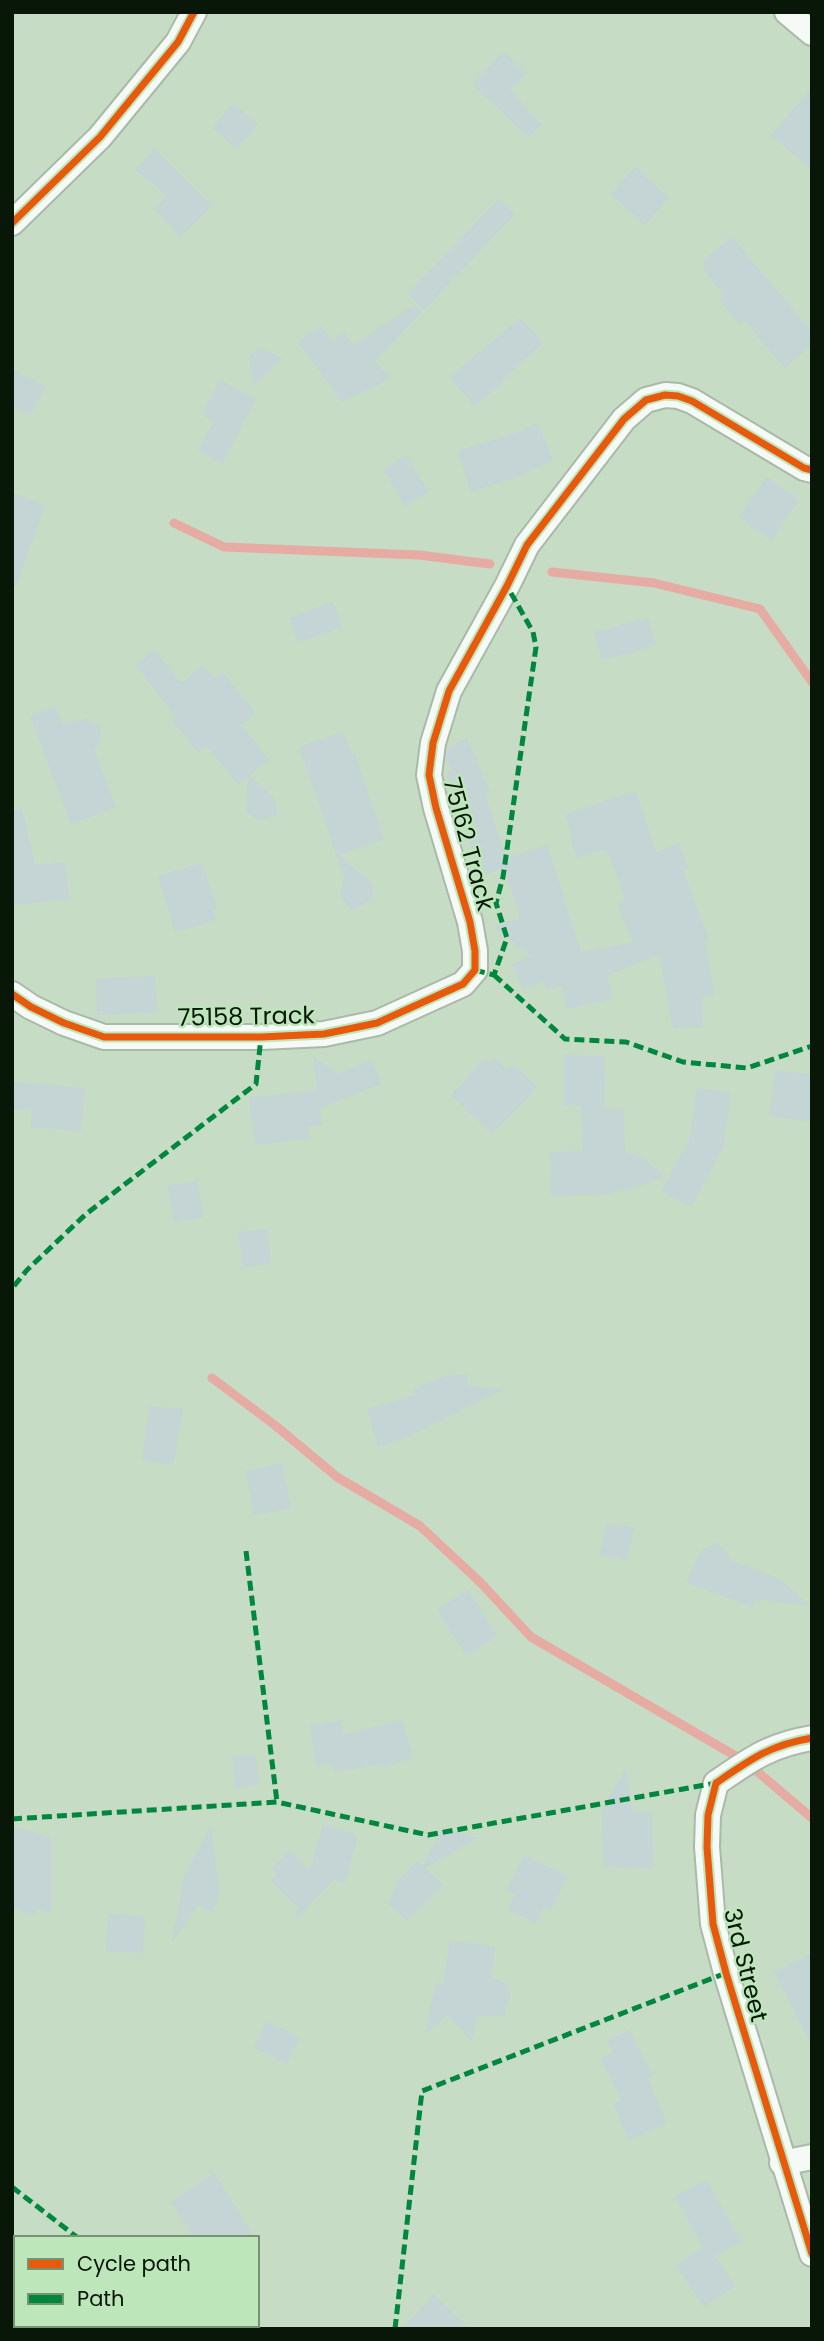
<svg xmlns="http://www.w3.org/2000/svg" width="824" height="2341" viewBox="0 0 824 2341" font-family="Poppins,sans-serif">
	<rect width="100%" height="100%" fill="#c6dcc5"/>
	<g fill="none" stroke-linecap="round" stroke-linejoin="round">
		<path stroke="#e6aca3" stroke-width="9" d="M 174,523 L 224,547 L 419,555 L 490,564
			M 552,572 L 654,583 L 760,609 L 812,682
			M 212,1378 L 276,1426 L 337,1477 L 420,1526 L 481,1583 L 531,1637 L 746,1762 L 812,1818"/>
	</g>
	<path fill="#c5d4d5" d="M 504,51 L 526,74 L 510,89 L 541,125 L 529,137 L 472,84 Z
		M 812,88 L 812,170 L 771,135 Z
		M 233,103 L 258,124 L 237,149 L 213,128 Z
		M 154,148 L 212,206 L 180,236 L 154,209 L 167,196 L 136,170 Z
		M 635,167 L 669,197 L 645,225 L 611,195 Z
		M 499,199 L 515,214 L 424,310 L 407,294 Z
		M 732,237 L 812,332 L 812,344 L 785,368 L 744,320 L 739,324 L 719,299 L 724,295 L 704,270 L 704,260 Z
		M 414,305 L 421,313 L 375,361 L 390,379 L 342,402 L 298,342 L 321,326 L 332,340 L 344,332 L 353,345 Z
		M 520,318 L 543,343 L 502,381 L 503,383 L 474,406 L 450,377 Z
		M 260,348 L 282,358 L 254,386 L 249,357 Z
		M 12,369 L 46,386 L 30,415 L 12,406 Z
		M 220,380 L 256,399 L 222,464 L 198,451 L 214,421 L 202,415 Z
		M 538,423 L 553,461 L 526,472 L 526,474 L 471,492 L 458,451 L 515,433 Z
		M 406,455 L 429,492 L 405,506 L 383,469 Z
		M 767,477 L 799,500 L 771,540 L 739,517 Z
		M 12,493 L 45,505 L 16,586 L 12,586 Z
		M 333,602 L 342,627 L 298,643 L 289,618 Z
		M 648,618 L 656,646 L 602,660 L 594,632 Z
		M 155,650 L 181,683 L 203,665 L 214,679 L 222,672 L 256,713 L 241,725 L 269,760 L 249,775 L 274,798 L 277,815 L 259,821 L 246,812 L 248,776 L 238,784 L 206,745 L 198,752 L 173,722 L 177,719 L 136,665 Z
		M 55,706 L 62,724 L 87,719 L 100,726 L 101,740 L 94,750 L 116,807 L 71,824 L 30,716 Z
		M 343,732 L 352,756 L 355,754 L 384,839 L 338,855 L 370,881 L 372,886 L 373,891 L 370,901 L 351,911 L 340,894 L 344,877 L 299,747 Z
		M 467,738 L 490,792 L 485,794 L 506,858 L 547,845 L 581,952 L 633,942 L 617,904 L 626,900 L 606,849 L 576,858 L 566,814 L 636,791 L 656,852 L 679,843 L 689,869 L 683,871 L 709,939 L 705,941 L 714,995 L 702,997 L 703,1027 L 673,1028 L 659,955 L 607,975 L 613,999 L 567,1009 L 562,986 L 546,989 L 545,981 L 523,989 L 512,964 L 531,956 L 494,927 L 520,918 L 504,868 L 481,876 L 446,773 L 452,770 L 446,758 L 447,749 Z
		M 22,809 L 35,865 L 65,862 L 69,899 L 12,905 L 12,810 Z
		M 203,863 L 217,909 L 213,910 L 216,920 L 175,932 L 158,876 Z
		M 155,976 L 157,1012 L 97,1015 L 96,979 Z
		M 564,1055 L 605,1056 L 604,1109 L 623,1108 L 625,1152 L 640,1156 L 665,1176 L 638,1187 L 613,1192 L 613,1194 L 551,1196 L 550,1152 L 583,1151 L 581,1105 L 564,1105 Z
		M 313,1056 L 338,1074 L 372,1060 L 381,1084 L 320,1108 L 322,1125 L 308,1127 L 310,1138 L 255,1145 L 249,1098 L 317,1090 L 318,1096 Z
		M 494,1057 L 507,1070 L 512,1064 L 537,1087 L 492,1134 L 451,1095 L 485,1058 L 489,1062 Z
		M 775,1070 L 812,1075 L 810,1121 L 769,1116 Z
		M 12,1082 L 85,1088 L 81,1131 L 31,1127 L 32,1109 L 12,1110 Z
		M 697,1088 L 731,1093 L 723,1148 L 691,1207 L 661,1191 L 690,1138 Z
		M 197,1181 L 203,1217 L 174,1222 L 168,1186 Z
		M 267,1229 L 271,1264 L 243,1267 L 238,1232 Z
		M 467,1374 L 468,1386 L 505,1389 L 401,1440 L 378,1447 L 367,1409 L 416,1395 L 413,1390 L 444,1376 Z
		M 149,1406 L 183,1409 L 173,1465 L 142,1460 Z
		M 282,1463 L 291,1508 L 254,1515 L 246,1471 Z
		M 606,1523 L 634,1528 L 627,1560 L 600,1555 Z
		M 716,1543 L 724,1548 L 732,1561 L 780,1579 L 810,1606 L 756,1599 L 752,1607 L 686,1582 L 703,1549 Z
		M 468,1590 L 497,1636 L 466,1656 L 437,1609 Z
		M 402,1720 L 413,1759 L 383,1766 L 382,1764 L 334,1772 L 333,1763 L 316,1766 L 310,1725 L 341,1721 L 343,1735 Z
		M 255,1754 L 260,1784 L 236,1788 L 232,1757 Z
		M 626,1767 L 633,1812 L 652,1812 L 653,1869 L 603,1866 L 602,1811 Z
		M 323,1825 L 358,1835 L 345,1883 L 334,1880 L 294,1922 L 299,1907 L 271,1881 L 277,1874 L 272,1869 L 289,1850 L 310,1870 Z
		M 12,1826 L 51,1837 L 51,1913 L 37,1909 L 34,1916 L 12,1907 Z
		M 211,1826 L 219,1890 L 214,1913 L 198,1905 L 172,1943 L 184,1876 Z
		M 442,1828 L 478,1838 L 425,1868 L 443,1885 L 407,1921 L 389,1904 L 397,1881 L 417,1861 L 423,1866 Z
		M 524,1855 L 568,1876 L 551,1910 L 544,1907 L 536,1923 L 508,1910 L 515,1894 L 507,1890 Z
		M 108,1914 L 145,1916 L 143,1953 L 106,1951 Z
		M 450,1940 L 495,1947 L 491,1977 L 505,1983 L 510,1990 L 510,1999 L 505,2005 L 505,2016 L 477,2016 L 472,2042 L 448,2015 L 425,2034 L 436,1983 L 443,1984 Z
		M 812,1953 L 812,2046 L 774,1972 Z
		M 267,2021 L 300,2038 L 286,2064 L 254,2047 Z
		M 629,2030 L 653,2076 L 648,2079 L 667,2123 L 629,2140 L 613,2104 L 622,2100 L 601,2059 L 613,2052 L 607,2041 Z
		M 214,2173 L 255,2238 L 194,2238 L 171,2202 Z
		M 707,2180 L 741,2242 L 715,2256 L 735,2286 L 704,2307 L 676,2265 L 703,2247 L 675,2196 Z
		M 434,2294 L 469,2329 L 401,2329 Z"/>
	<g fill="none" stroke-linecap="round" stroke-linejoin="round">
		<g stroke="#a9baa8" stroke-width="28">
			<path id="street" d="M 787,12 L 812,33
				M 12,223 L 100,137 L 178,42 L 194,12
				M 12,994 L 31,1007 L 64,1023 L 104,1037 L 261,1037 L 324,1034 L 377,1023 L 463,984 L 475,970 L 475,951 L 470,922 L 436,808 L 429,775 L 433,743 L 449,691 L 507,586 L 527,545 L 624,419 L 646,400 L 665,395 L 678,396 L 692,401 L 804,468 L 812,470
				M 812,1738 C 770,1745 751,1759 716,1783 L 708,1815 L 707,1847 L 713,1924 L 726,1973 L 812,2254
				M 782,2163 L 812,2157"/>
		</g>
		<use href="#street" stroke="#f6faf6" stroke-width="24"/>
		<path stroke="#00873e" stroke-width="5" stroke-dasharray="10 5" stroke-linecap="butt" d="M 475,970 L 494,975 L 507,938 L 496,903 L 503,877 L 536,647 L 533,632 L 507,586
			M 494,975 L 565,1039 L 626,1042 L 683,1062 L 747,1068 L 812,1046
			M 14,1286 L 27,1270 L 86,1214 L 256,1084 L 261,1037
			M 246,1551 L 277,1802
			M 12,1819 L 277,1802 L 428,1835 L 716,1783
			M 12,2187 L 78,2238
			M 192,2325 L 197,2329
			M 395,2329 L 422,2091 L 726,1973"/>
		<g stroke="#bee6bb" stroke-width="11">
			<path id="cycleway" d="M 12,223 L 100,137 L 178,42 L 194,12
				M 12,994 L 31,1007 L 64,1023 L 104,1037 L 261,1037 L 324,1034 L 377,1023 L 463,984 L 475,970 L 475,951 L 470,922 L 436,808 L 429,775 L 433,743 L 449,691 L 507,586 L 527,545 L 624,419 L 646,400 L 665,395 L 678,396 L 692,401 L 804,468 L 812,470
				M 812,1738 C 770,1745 751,1759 716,1783 L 708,1815 L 707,1847 L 713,1924 L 726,1973 L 812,2254"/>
		</g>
		<use href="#cycleway" stroke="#e8590c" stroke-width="7"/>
	</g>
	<g text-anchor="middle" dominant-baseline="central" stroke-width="5" stroke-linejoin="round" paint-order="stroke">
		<g font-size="24" fill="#091709" stroke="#bee6bb">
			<text transform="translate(469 844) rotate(75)">75162 Track</text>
			<text transform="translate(246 1016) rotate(-1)">75158 Track</text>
			<text transform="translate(746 1965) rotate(76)">3rd Street</text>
		</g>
	</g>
	<rect width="824" height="2341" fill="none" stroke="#091709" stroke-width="28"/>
	<rect x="14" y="2236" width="245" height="91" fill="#bee6bb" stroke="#769374" stroke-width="2"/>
	<rect x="28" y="2259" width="35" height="10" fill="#e8590c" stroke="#769374" stroke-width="2"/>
	<text x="77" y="2271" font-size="21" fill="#091709">Cycle path</text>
	<rect x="28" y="2294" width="35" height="10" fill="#00873e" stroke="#769374" stroke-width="2"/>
	<text x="77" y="2306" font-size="21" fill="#091709">Path</text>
</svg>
